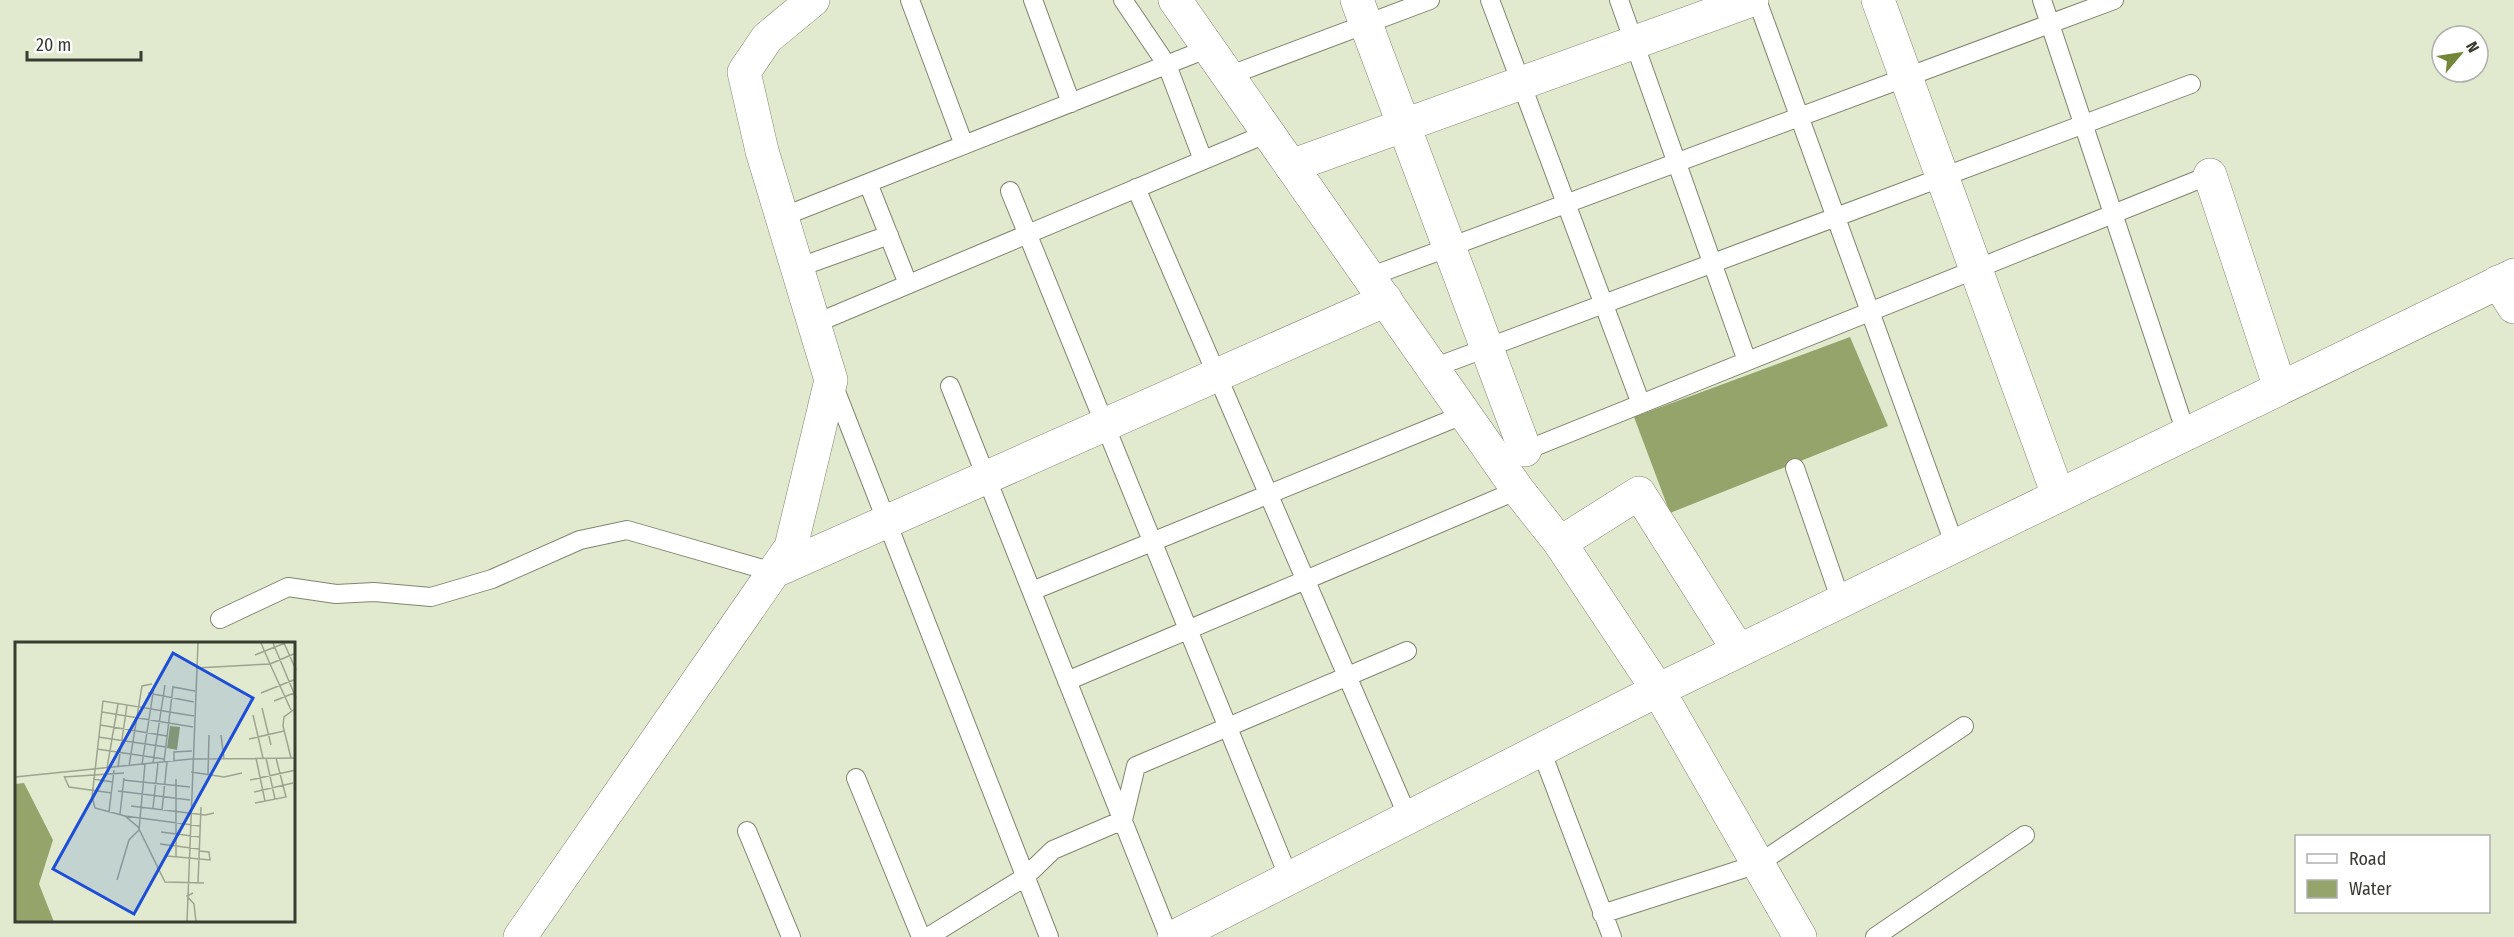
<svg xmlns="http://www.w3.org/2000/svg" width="2514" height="937" viewBox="0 0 2514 937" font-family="'Fira Sans Condensed',sans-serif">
	<rect width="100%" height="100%" fill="#e1eacf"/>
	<path fill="#94a46a" d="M 1850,337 L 1888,426 L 1670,513 L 1634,417 Z"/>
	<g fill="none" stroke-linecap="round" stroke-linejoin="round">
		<g stroke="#7f866e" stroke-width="20">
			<path id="service" d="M 910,0 L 964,145
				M 1033,0 L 1071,103
				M 1123,0 L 1167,65 L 1203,160
				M 1490,0 L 1641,404
				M 1619,0 L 1747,361
				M 1757,0 L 1955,546
				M 2042,0 L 2186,433
				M 1228,76 L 1430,0
				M 868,183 L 908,284
				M 1136,188 L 1408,817
				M 1010,191 L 1289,878
				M 782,217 L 1209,48
				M 797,268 L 889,235
				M 1369,277 L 2114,0
				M 814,324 L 1268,133
				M 1433,368 L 2191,84
				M 833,384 L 1049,937
				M 950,386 L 1169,937
				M 1519,453 L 2210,175
				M 1795,468 L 1841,601
				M 1032,591 L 1465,414
				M 220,619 L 288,587 L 336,594 L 374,592 L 431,597 L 492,579 L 580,540 L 627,530 L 773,572
				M 1067,681 L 1518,490
				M 1541,750 L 1612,937
				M 856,778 L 921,937
				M 747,831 L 791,937
				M 1602,914 L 1758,864 L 1964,726
				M 928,937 L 1025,877 L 1053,850 L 1123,820 L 1136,766 L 1407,651
				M 1875,937 L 2025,835"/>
		</g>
		<g stroke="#7f866e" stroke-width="34">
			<path id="minor" d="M 1357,0 L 1525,450
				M 1878,0 L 2058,495
				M 1291,166 L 1752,0
				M 2210,175 L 2280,388
				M 2498,282 L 2514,307
				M 1560,543 L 1639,493 L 1739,651
				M 773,572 L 1386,300
				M 520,937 L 791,547 L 831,380 L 762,151 L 744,72 L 767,38 L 813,0
				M 1174,937 L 1658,690 L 2514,275"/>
		</g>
		<g stroke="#7f866e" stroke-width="34">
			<path id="tertiary" d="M 1175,0 L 1518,490 L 1560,543 L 1658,690 L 1800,937"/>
		</g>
		<use href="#service" stroke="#fff" stroke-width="18"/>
		<use href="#minor" stroke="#fff" stroke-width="33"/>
		<use href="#tertiary" stroke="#fff" stroke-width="33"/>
	</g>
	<g transform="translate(15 642)">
		<rect width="280" height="280" fill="#e1eacf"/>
		<path d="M 155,84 L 165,85 L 162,108 L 152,106 ZM 9,141 L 38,198 L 24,242 L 39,280 L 0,280 L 0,142 Z" fill="#94a46a"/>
		<path fill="none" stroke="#9da490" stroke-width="1.5" d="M 258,1 L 281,56M 269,1 L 281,28M 240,13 L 270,1M 181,26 L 255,22 L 246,1M 133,51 L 179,60M 246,51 L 281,37M 259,59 L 279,51M 247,66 L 256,103M 276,68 L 255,22 L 281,11M 87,70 L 178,85M 238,73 L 248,116M 179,74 L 88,59 L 77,155 L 80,166 L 110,174 L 123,185 L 150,240 L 189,241M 85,83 L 152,94M 206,93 L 209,117M 83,95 L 151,105M 234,97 L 269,89M 82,107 L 149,117M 241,116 L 250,159M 251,116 L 260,157M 276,116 L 268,84 L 269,75 L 281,66M 159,119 L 159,110 L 177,109M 149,120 L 158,45 L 180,49M 138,121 L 150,43M 127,122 L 139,45M 114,124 L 127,44 L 137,42M 103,125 L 112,63M 92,126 L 103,62M 176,130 L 209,135 L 227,131M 193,133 L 194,93M 49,134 L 54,145 L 97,151M 0,135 L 176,117 L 281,116M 49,135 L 109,131M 78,137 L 98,140M 108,138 L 175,145M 235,138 L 281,128M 103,149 L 175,158M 239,150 L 278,141M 240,161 L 271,155 L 261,116M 116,164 L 190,173 L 199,171M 138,166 L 143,121M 147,168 L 152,120M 94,170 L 99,128M 105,172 L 109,136M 110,174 L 185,184M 146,190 L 185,195M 145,202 L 184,207M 152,214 L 195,218 L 194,210 L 184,209M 161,216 L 161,137M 102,238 L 114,198 L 124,188 L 130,122M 183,241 L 186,165M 178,251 L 172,254 L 179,262 L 181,280M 172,280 L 183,1"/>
		<path fill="#1d4ed8" fill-opacity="0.15" stroke="#1d4ed8" stroke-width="3" d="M 158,11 L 238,56 L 119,272 L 38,227 Z"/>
		<rect width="280" height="280" fill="none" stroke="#383c31" stroke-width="3"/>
	</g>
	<rect x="2295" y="835" width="195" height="78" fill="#ffffff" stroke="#afb1ad" stroke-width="1.5"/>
	<rect x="2307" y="854" width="30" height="9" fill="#ffffff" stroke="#afb1ad" stroke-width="1.5"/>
	<text x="2349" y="865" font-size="18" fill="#383c31">Road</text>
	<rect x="2307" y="880" width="30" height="18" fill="#94a46a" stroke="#afb1ad" stroke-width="1.5"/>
	<text x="2349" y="895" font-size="18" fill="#383c31">Water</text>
	<g transform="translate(2460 54) rotate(61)"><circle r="28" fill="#ffffff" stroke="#afb1ad" stroke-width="1.5"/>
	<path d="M0-4.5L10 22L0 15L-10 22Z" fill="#748738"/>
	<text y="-9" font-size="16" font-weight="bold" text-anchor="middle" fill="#383c31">N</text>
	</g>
	<path d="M27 51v9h114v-9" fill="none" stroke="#383c31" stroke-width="3"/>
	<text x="36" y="51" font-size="18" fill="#383c31" stroke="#ffffff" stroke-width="4.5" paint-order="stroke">20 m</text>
</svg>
